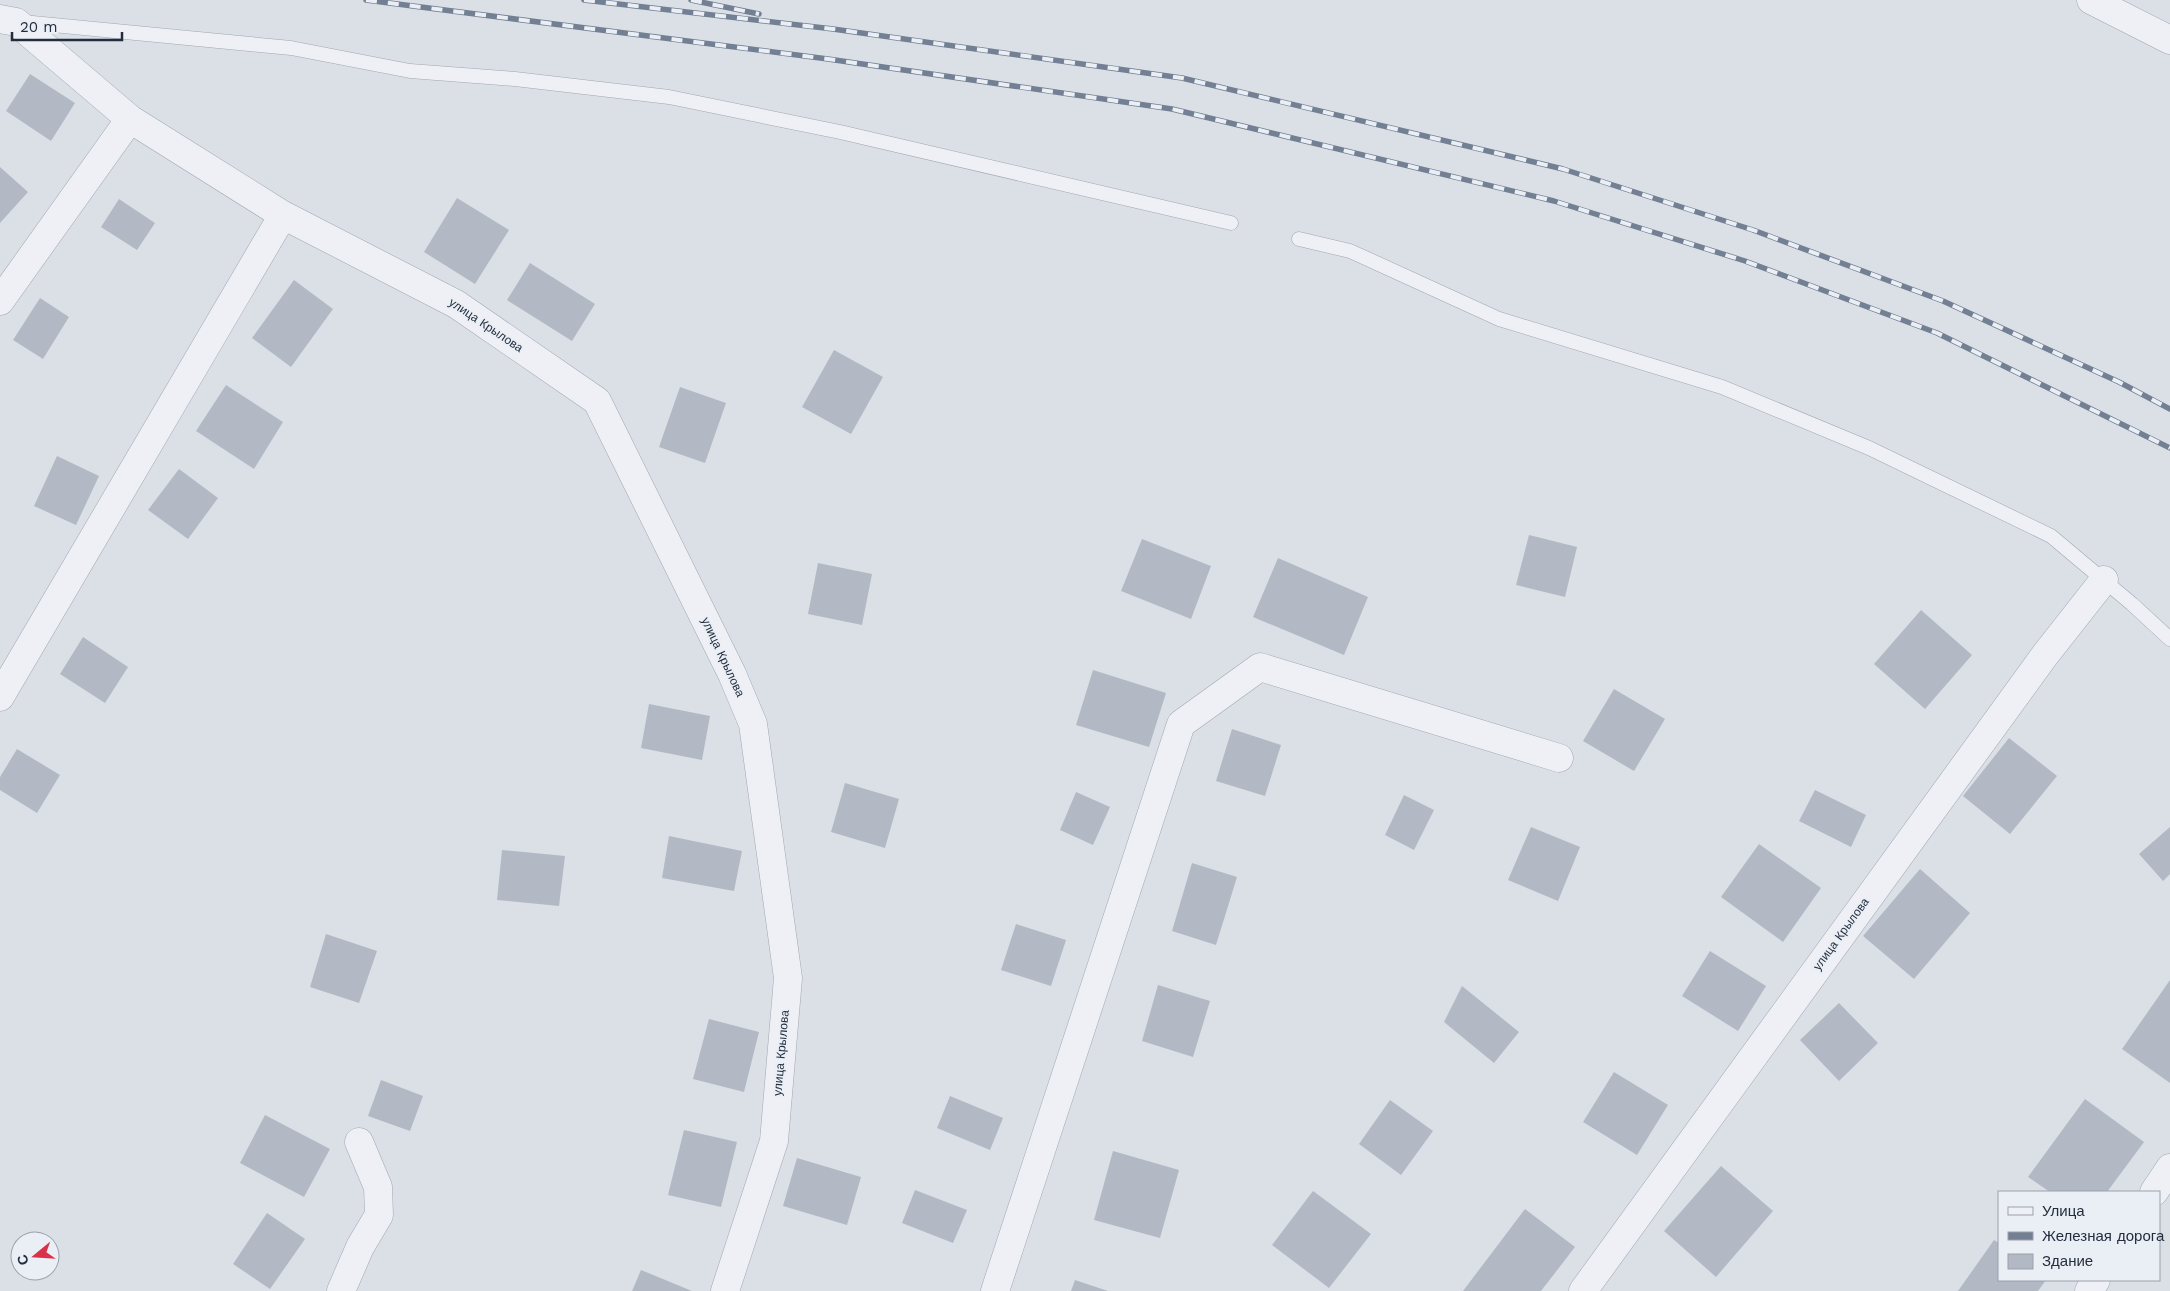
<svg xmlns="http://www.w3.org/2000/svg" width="2170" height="1291" viewBox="0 0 2170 1291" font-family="'Work Sans',sans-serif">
	<rect width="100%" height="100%" fill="#dbe0e7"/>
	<path fill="#b2b9c4" d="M 30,74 L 75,103 L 51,141 L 6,111 Z
		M 0,167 L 28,192 L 0,223 Z
		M 457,198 L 509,230 L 475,284 L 424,252 Z
		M 119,199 L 155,223 L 137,250 L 101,227 Z
		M 530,263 L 595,304 L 572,341 L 507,300 Z
		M 294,280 L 333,309 L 291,367 L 252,338 Z
		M 40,298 L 69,317 L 43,359 L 13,340 Z
		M 834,350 L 883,377 L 851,434 L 802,407 Z
		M 226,385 L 283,422 L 254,469 L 196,431 Z
		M 680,387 L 726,403 L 705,463 L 659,447 Z
		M 57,456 L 99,476 L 76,525 L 34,506 Z
		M 179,469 L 218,498 L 188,539 L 148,510 Z
		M 1529,535 L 1577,547 L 1565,597 L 1516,585 Z
		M 1142,539 L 1211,566 L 1191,619 L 1121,591 Z
		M 1278,558 L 1368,597 L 1344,655 L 1253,617 Z
		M 818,563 L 872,574 L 862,625 L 808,614 Z
		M 1921,610 L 1972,655 L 1925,709 L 1874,664 Z
		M 83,637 L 128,667 L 105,703 L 60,674 Z
		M 1093,670 L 1166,693 L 1149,747 L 1076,725 Z
		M 1614,689 L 1665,719 L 1634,771 L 1583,741 Z
		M 649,704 L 710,716 L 702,760 L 641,748 Z
		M 1232,729 L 1281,745 L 1265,796 L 1216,781 Z
		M 2009,738 L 2057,776 L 2010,834 L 1963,796 Z
		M 17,749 L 60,775 L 37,813 L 0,790 L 0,777 Z
		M 845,783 L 899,799 L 885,848 L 831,832 Z
		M 1815,790 L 1866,815 L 1851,847 L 1799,821 Z
		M 1076,792 L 1110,807 L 1093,845 L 1060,830 Z
		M 1404,795 L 1434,810 L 1414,850 L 1385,835 Z
		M 1531,827 L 1580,847 L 1558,901 L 1508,880 Z
		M 2170,827 L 2170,874 L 2163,881 L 2139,854 Z
		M 669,836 L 742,851 L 734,891 L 662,878 Z
		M 1759,844 L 1821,888 L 1783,942 L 1721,897 Z
		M 502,850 L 565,856 L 559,906 L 497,900 Z
		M 1192,863 L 1237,877 L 1216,945 L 1172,931 Z
		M 1920,869 L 1970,913 L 1914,979 L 1863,936 Z
		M 1016,924 L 1066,940 L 1051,986 L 1001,970 Z
		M 326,934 L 377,951 L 359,1003 L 310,987 Z
		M 1710,951 L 1766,986 L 1738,1031 L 1682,996 Z
		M 2170,980 L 2170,1083 L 2122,1049 Z
		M 1158,985 L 1210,1001 L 1193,1057 L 1142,1041 Z
		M 1462,986 L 1519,1032 L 1494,1063 L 1444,1022 Z
		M 1839,1003 L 1878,1043 L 1839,1081 L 1800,1040 Z
		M 709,1019 L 759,1032 L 744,1092 L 693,1079 Z
		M 1614,1072 L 1668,1105 L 1637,1155 L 1583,1122 Z
		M 381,1080 L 423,1096 L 410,1131 L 368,1116 Z
		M 950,1096 L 1003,1118 L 990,1150 L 937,1128 Z
		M 2085,1099 L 2144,1142 L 2107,1192 L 2050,1192 L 2028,1177 Z
		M 1390,1100 L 1433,1131 L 1401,1175 L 1359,1144 Z
		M 265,1115 L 330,1149 L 304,1197 L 240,1163 Z
		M 684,1130 L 737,1142 L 721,1207 L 668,1195 Z
		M 1113,1151 L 1179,1170 L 1160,1238 L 1094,1220 Z
		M 797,1158 L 861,1177 L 847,1225 L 783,1206 Z
		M 1721,1166 L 1773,1211 L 1716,1277 L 1664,1231 Z
		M 915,1190 L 967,1210 L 953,1243 L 902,1223 Z
		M 1313,1191 L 1371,1234 L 1329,1288 L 1272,1245 Z
		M 1525,1209 L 1575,1247 L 1541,1291 L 1463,1291 Z
		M 267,1213 L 305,1239 L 270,1289 L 233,1264 Z
		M 1994,1240 L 1999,1243 L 1999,1280 L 2046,1280 L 2038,1291 L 1958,1291 Z
		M 641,1270 L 692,1291 L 632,1291 Z
		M 1075,1280 L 1108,1291 L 1071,1291 Z"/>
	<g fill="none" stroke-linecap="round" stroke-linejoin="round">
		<g stroke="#a0a7b1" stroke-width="15">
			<path id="service" d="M 22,22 L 291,48 L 410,71 L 515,79 L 669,97 L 840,132 L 1231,223
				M 1299,239 L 1350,251 L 1499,319 L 1722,387 L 1869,448 L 2051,536 L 2132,604 L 2170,639"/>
		</g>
		<g stroke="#a0a7b1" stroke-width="29">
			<path id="minor" d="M 2091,0 L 2170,40
				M 0,19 L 16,22 L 130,119
				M 283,215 L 456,304 L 597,401 L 732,674 L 753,724 L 788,978 L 774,1141 L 725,1291
				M 0,301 L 130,119 L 283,215 L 0,697
				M 2154,1192 L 2170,1168
				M 341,1291 L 360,1247 L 379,1215 L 378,1187 L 359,1142
				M 995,1291 L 1181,724 L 1260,667 L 1559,758
				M 1583,1291 L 2045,655 L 2104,580
				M 2089,1291 L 2096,1280"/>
		</g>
		<use href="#service" stroke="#eef0f5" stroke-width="14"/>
		<use href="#minor" stroke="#eef0f5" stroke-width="28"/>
		<g stroke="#737f92" stroke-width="5.5">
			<path id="rail" d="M 366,0 L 828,59 L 1172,109 L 1554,201 L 1745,261 L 1937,333 L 2170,448
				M 584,0 L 833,29 L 1182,78 L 1563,169 L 1753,230 L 1943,301 L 2119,382 L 2170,409
				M 691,0 L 759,14"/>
		</g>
		<use href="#rail" stroke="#eaeff5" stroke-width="4" stroke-dasharray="11" stroke-linecap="butt"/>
	</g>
	<g text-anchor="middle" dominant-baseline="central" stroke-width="4" stroke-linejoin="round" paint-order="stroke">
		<g font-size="12" fill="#242d3e" stroke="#eaeff5">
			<text transform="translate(486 325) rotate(34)">улица Крылова</text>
			<text transform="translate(723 657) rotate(65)">улица Крылова</text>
			<text transform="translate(1841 934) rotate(-54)">улица Крылова</text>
			<text transform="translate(781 1053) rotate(-85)">улица Крылова</text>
		</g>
	</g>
	<rect x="1998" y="1191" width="162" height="90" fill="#eaeff5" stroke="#9ba1ac"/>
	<rect x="2008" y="1207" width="25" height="8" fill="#eef0f5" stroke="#9ba1ac"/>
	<text x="2042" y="1216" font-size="15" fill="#242d3e">Улица</text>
	<rect x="2008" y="1232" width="25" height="8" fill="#737f92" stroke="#9ba1ac"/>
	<text x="2042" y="1241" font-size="15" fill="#242d3e">Железная дорога</text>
	<rect x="2008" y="1254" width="25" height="15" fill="#b2b9c4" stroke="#9ba1ac"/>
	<text x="2042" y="1266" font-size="15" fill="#242d3e">Здание</text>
	<g transform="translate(35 1256) rotate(252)"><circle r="24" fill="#eaeff5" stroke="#9ba1ac"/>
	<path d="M0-4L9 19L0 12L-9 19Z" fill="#da314a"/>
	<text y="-8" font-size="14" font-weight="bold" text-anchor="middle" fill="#242d3e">С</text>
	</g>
	<path d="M12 32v8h110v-8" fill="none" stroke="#242d3e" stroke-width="2.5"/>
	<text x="20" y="32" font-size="15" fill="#242d3e" stroke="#eaeff5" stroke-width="4" paint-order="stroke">20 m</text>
</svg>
